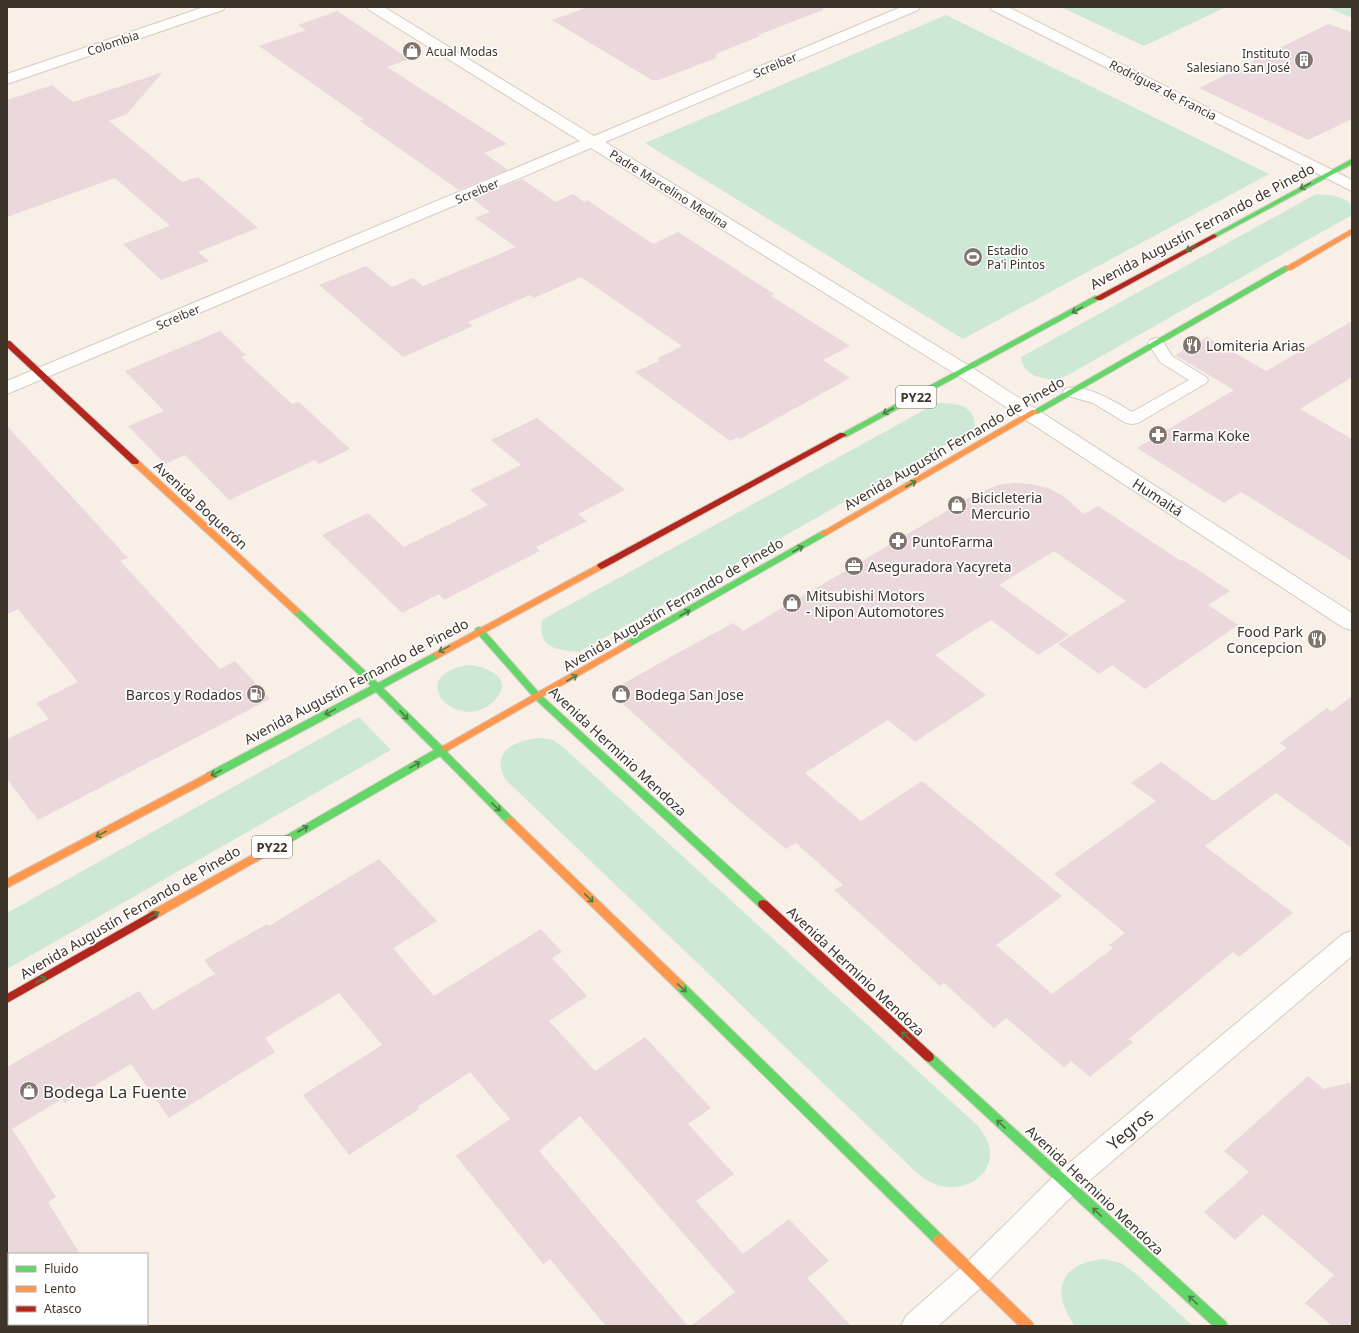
<svg xmlns="http://www.w3.org/2000/svg" width="1359" height="1333" viewBox="0 0 1359 1333" font-family="'Noto Sans',sans-serif">
	<rect width="100%" height="100%" fill="#f8efe6"/>
	<path fill="#cee8d6" d="M 1061,7 L 1226,7 L 1144,46 Z
		M 1331,7 L 1352,7 L 1352,18 L 1329,8 Z
		M 946,15 L 1269,174 L 963,339 L 645,143 Z
		M 1316,194 C 1330,195 1342,195 1352,205 L 1352,215 L 1059,380 C 1042,379 1024,377 1021,357 L 1030,352 Z
		M 937,403 C 955,403 976,404 975,428 L 579,652 C 555,650 538,648 542,620 Z
		M 469,665 C 490,667 516,680 493,702 C 457,735 402,675 469,665 Z
		M 359,717 L 391,750 L 7,969 L 7,913 Z
		M 540,738 L 553,740 L 563,747 L 977,1125 C 983,1133 990,1142 990,1152 C 991,1175 969,1189 948,1187 C 937,1186 927,1181 918,1174 L 506,780 C 489,752 515,740 540,738 Z
		M 1103,1259 L 1121,1263 L 1136,1274 L 1193,1326 L 1075,1326 C 1050,1292 1060,1263 1103,1259 Z"/>
	<path fill="#ead8dc" d="M 588,7 L 823,7 L 823,10 L 758,35 L 760,36 L 716,54 L 716,58 L 659,80 L 652,80 L 552,20 Z
		M 337,11 L 409,59 L 387,67 L 507,144 L 484,153 L 508,170 L 459,190 L 360,121 L 363,119 L 259,46 L 306,30 L 298,25 Z
		M 1328,24 L 1352,32 L 1352,119 L 1308,140 L 1199,88 Z
		M 163,72 L 127,114 L 109,121 L 182,182 L 198,177 L 258,228 L 198,252 L 209,261 L 161,280 L 123,244 L 170,226 L 115,178 L 7,217 L 7,100 L 52,85 L 73,102 Z
		M 522,179 L 556,202 L 573,194 L 584,202 L 587,200 L 653,244 L 678,232 L 774,294 L 771,296 L 850,346 L 823,360 L 850,378 L 740,439 L 738,437 L 730,441 L 635,372 L 659,361 L 658,358 L 682,346 L 581,277 L 534,298 L 530,295 L 468,322 L 473,326 L 403,357 L 319,285 L 366,266 L 392,287 L 413,278 L 423,286 L 516,247 L 475,218 L 490,212 L 473,199 Z
		M 1352,321 L 1352,377 L 1300,409 L 1352,439 L 1352,561 L 1241,492 L 1224,503 L 1137,448 L 1234,390 L 1175,355 L 1207,337 L 1266,371 Z
		M 220,331 L 246,355 L 241,357 L 292,404 L 299,402 L 350,449 L 319,464 L 315,460 L 229,500 L 185,455 L 165,464 L 128,426 L 164,411 L 125,371 Z
		M 537,418 L 625,490 L 578,514 L 587,521 L 536,547 L 540,551 L 444,600 L 439,594 L 402,613 L 322,535 L 368,513 L 404,547 L 488,505 L 470,490 L 521,465 L 491,440 Z
		M 7,426 L 128,558 L 120,561 L 220,669 L 235,661 L 270,699 L 38,820 L 7,779 L 7,739 L 49,719 L 36,703 L 78,682 L 18,609 L 7,614 Z
		M 1014,483 L 1031,484 L 1048,488 L 1063,496 L 1084,514 L 1098,506 L 1181,561 L 1183,560 L 1230,591 L 1208,605 L 1238,625 L 1145,689 L 1112,665 L 1099,674 L 1058,644 L 1126,601 L 1054,551 L 999,585 L 1069,635 L 1038,655 L 991,620 L 935,655 L 986,695 L 915,742 L 888,720 L 805,773 L 861,821 L 922,781 L 1062,896 L 996,945 L 1052,994 L 1113,948 L 1109,945 L 1125,933 L 1054,874 L 1156,801 L 1131,783 L 1161,762 L 1214,801 L 1287,748 L 1280,743 L 1327,708 L 1331,712 L 1352,696 L 1352,848 L 1276,793 L 1205,846 L 1293,913 L 1239,957 L 1233,952 L 1129,1039 L 1133,1042 L 1090,1077 L 1071,1061 L 1064,1067 L 1006,1018 L 994,1028 L 944,983 L 940,986 L 834,890 L 843,885 L 796,843 L 786,849 L 737,808 L 621,702 L 621,685 L 674,655 L 733,623 L 743,631 L 974,495 L 998,485 Z
		M 379,859 L 437,921 L 393,948 L 434,996 L 541,929 L 562,952 L 552,958 L 587,996 L 549,1021 L 595,1071 L 645,1037 L 711,1108 L 688,1124 L 734,1174 L 696,1201 L 743,1254 L 789,1219 L 829,1261 L 807,1278 L 851,1326 L 691,1326 L 735,1292 L 580,1116 L 539,1151 L 688,1326 L 606,1326 L 550,1259 L 543,1264 L 456,1156 L 510,1119 L 470,1072 L 417,1107 L 419,1109 L 349,1155 L 303,1095 L 382,1045 L 339,993 L 265,1038 L 275,1052 L 169,1118 L 131,1064 L 65,1103 L 62,1099 L 12,1129 L 56,1197 L 48,1202 L 80,1254 L 7,1254 L 7,1067 L 139,991 L 153,1010 L 215,974 L 204,960 L 267,924 L 269,926 Z
		M 1308,1076 L 1324,1089 L 1352,1082 L 1352,1326 L 1332,1326 L 1305,1303 L 1334,1275 L 1263,1214 L 1235,1240 L 1204,1212 L 1249,1172 L 1224,1151 Z"/>
	<g fill="none" stroke-linecap="round" stroke-linejoin="round">
		<g stroke="#d5cbc3" stroke-width="2">
			<path id="lane" d="M 1156,338 L 1162,340 L 1172,356 L 1206,377 L 1208,380 L 1206,383 L 1138,423 L 1132,424 L 1126,423 L 1093,403 L 1065,395 L 1063,392 L 1065,389 C 1085,383 1115,402 1132,412 L 1189,380 L 1160,362 L 1148,343 L 1150,340 Z"/>
		</g>
		<g stroke="#d5cbc3" stroke-width="2">
			<path id="street" d="M 204,7 L 225,7 L 223,10 L 7,84 L 7,74 Z
				M 367,7 L 384,7 L 594,136 L 901,7 L 920,7 L 918,10 L 605,142 L 971,367 L 1352,613 L 1352,630 L 1344,628 L 957,375 L 591,148 L 7,394 L 7,381 L 580,141 L 369,10 Z
				M 990,7 L 1008,7 L 1352,180 L 1352,191 L 992,10 Z
				M 1352,931 L 1352,956 L 1076,1192 L 985,1284 L 938,1326 L 901,1326 L 906,1316 L 965,1264 L 1056,1174 L 1343,934 Z"/>
		</g>
		<g stroke="#d5cbc3" stroke-width="2">
			<path id="fast" d="M 1352,159 L 1352,164 L 1216,237 L 1214,238 L 1211,236 Z
				M 1285,266 L 1288,266 L 1292,268 L 1038,414 L 1035,414 L 1031,412 Z
				M 1095,296 L 1098,296 L 1102,298 L 846,437 L 843,437 L 839,435 Z
				M 824,530 L 827,531 L 828,533 L 827,535 L 631,646 L 628,647 L 624,644 L 625,642 Z
				M 296,608 L 299,609 L 378,683 L 434,653 L 440,653 L 441,655 L 440,657 L 383,688 L 442,746 L 446,745 L 449,746 L 451,748 L 447,752 L 513,818 L 515,821 L 513,824 L 507,824 L 440,756 L 291,842 L 285,842 L 283,839 L 285,836 L 434,750 L 376,692 L 213,779 L 207,779 L 205,776 L 207,773 L 371,686 L 293,613 L 292,611 Z
				M 479,627 L 482,628 L 541,695 L 767,901 L 768,904 L 767,907 L 763,908 L 759,907 L 535,699 L 476,632 L 475,630 L 476,628 Z
				M 679,981 L 683,982 L 943,1236 L 945,1240 L 943,1244 L 939,1245 L 935,1244 L 675,988 L 674,985 L 675,982 Z
				M 929,1052 L 933,1054 L 1226,1322 L 1228,1326 L 1213,1326 L 925,1060 L 924,1057 L 925,1054 Z"/>
		</g>
		<g stroke="#d5cbc3" stroke-width="2">
			<path id="slow" d="M 1352,229 L 1352,234 L 1291,270 L 1288,270 L 1284,268 Z
				M 1032,410 L 1035,410 L 1039,412 L 827,535 L 821,535 L 820,533 Z
				M 135,459 L 138,460 L 299,609 L 300,611 L 299,613 L 293,613 L 132,464 L 131,462 Z
				M 601,563 L 604,564 L 605,566 L 604,568 L 440,657 L 437,658 L 433,655 L 434,653 Z
				M 628,641 L 632,644 L 631,646 L 449,750 L 443,750 L 441,748 L 443,746 Z
				M 210,772 L 213,773 L 215,776 L 213,779 L 7,888 L 7,879 Z
				M 510,817 L 513,818 L 683,982 L 684,985 L 683,988 L 679,989 L 675,988 L 507,824 L 505,821 L 507,818 Z
				M 288,835 L 291,836 L 293,839 L 291,842 L 157,918 L 153,919 L 149,918 L 148,915 L 149,912 Z
				M 939,1235 L 943,1236 L 1032,1322 L 1034,1326 L 1019,1326 L 935,1244 L 933,1240 L 935,1236 Z"/>
		</g>
		<g stroke="#d5cbc3" stroke-width="2">
			<path id="jam" d="M 1214,234 L 1217,236 L 1216,237 L 1101,300 L 1098,300 L 1094,298 Z
				M 7,341 L 10,341 L 138,460 L 139,462 L 138,464 L 132,464 L 7,347 Z
				M 840,433 L 843,433 L 847,435 L 604,568 L 601,569 L 597,566 L 598,564 Z
				M 763,900 L 767,901 L 933,1054 L 934,1057 L 933,1060 L 929,1062 L 925,1060 L 759,907 L 758,904 L 759,901 Z
				M 153,911 L 157,912 L 158,915 L 157,918 L 7,1003 L 7,994 Z"/>
		</g>
		<use href="#lane" fill="#fefdfb" fill-rule="evenodd"/>
		<use href="#street" fill="#fefdfb" fill-rule="evenodd"/>
		<use href="#fast" fill="#63d668" fill-rule="evenodd"/>
		<use href="#slow" fill="#ff974d" fill-rule="evenodd"/>
		<use href="#jam" fill="#b3261e" fill-rule="evenodd"/>
	</g>
	<defs><path id="oneway-shaft" d="M-6 0H5M1.5-3L5.5 0L1.5 3" fill="none" stroke-width="1.6" stroke-linecap="round" stroke-linejoin="round"/></defs>
	<g stroke="#4f7d46">
		<use href="#oneway-shaft" transform="translate(1305 186) rotate(152)"/>
		<use href="#oneway-shaft" transform="translate(1191 248) rotate(152)"/>
		<use href="#oneway-shaft" transform="translate(1077 310) rotate(152)"/>
		<use href="#oneway-shaft" transform="translate(888 411) rotate(152)"/>
		<use href="#oneway-shaft" transform="translate(911 484) rotate(-30)"/>
		<use href="#oneway-shaft" transform="translate(798 549) rotate(-30)"/>
		<use href="#oneway-shaft" transform="translate(685 613) rotate(-30)"/>
		<use href="#oneway-shaft" transform="translate(444 649) rotate(151)"/>
		<use href="#oneway-shaft" transform="translate(572 678) rotate(-30)"/>
		<use href="#oneway-shaft" transform="translate(330 712) rotate(152)"/>
		<use href="#oneway-shaft" transform="translate(404 715) rotate(47)"/>
		<use href="#oneway-shaft" transform="translate(415 765) rotate(-30)"/>
		<use href="#oneway-shaft" transform="translate(216 773) rotate(152)"/>
		<use href="#oneway-shaft" transform="translate(496 807) rotate(44)"/>
		<use href="#oneway-shaft" transform="translate(303 829) rotate(-30)"/>
		<use href="#oneway-shaft" transform="translate(101 834) rotate(152)"/>
		<use href="#oneway-shaft" transform="translate(589 898) rotate(44)"/>
		<use href="#oneway-shaft" transform="translate(154 915) rotate(-30)"/>
		<use href="#oneway-shaft" transform="translate(41 980) rotate(-30)"/>
		<use href="#oneway-shaft" transform="translate(682 988) rotate(44)"/>
		<use href="#oneway-shaft" transform="translate(906 1036) rotate(-137)"/>
		<use href="#oneway-shaft" transform="translate(1001 1124) rotate(-137)"/>
		<use href="#oneway-shaft" transform="translate(1097 1212) rotate(-137)"/>
		<use href="#oneway-shaft" transform="translate(1193 1300) rotate(-137)"/>
	</g>
	<defs>
		<g id="shop-disc" transform="scale(1)"><circle r="9.5" fill="#80756c" stroke="#fefefe"/><path d="M-5-2.5h2.3a2.7 3.5 0 0 1 5.4 0H5L5.5 6h-11ZM-1.5-2.5h3a1.5 2.3 0 0 0-3 0Z" fill="#fff"/></g>
		<g id="building-disc" transform="scale(1)"><circle r="9.5" fill="#80756c" stroke="#fefefe"/><path d="M-4-6H4V6H1V3H-1V6H-4ZM-2.5-4.3h1.7v1.8h-1.7ZM.8-4.3h1.7v1.8H.8ZM-2.5-1h1.7V.8h-1.7ZM.8-1h1.7V.8H.8Z" fill="#fff"/></g>
		<g id="stadium-disc" transform="scale(1)"><circle r="9.5" fill="#80756c" stroke="#fefefe"/><path d="M0-5a6.5 5 0 1 0 0 10a6.5 5 0 1 0 0-10ZM-3.5-1.8h7v3.6h-7Z" fill="#fff"/></g>
		<g id="restaurant-disc" transform="scale(1)"><circle r="9.5" fill="#80756c" stroke="#fefefe"/><path d="M-5-6h1v4h1v-4h1v4h1v-4h1v5L-1.5 .5V6h-2V.5L-5-1ZM5-6V6H3V1.5H1.5Q1.5-4 5-6Z" fill="#fff"/></g>
		<g id="pharmacy-disc" transform="scale(1)"><circle r="9.5" fill="#80756c" stroke="#fefefe"/><path d="M-2-6h4v4h4v4h-4v4h-4v-4h-4v-4h4Z" fill="#fff"/></g>
		<g id="office-disc" transform="scale(1)"><circle r="9.5" fill="#80756c" stroke="#fefefe"/><path d="M-6-3h4V-5.5h4V-3h4V5H-6ZM-1-4.5V-3h2v-1.5ZM-6 0V1H6V0Z" fill="#fff"/></g>
		<g id="fuel-disc" transform="scale(1)"><circle r="9.5" fill="#80756c" stroke="#fefefe"/><path d="M-5.5-6h7V0h2V4h1.3V-2.5L3-4.5l.8-.8L6-3V5H2.5V1h-1V6h-7ZM-4.2-4.7v3.2H.2V-4.7Z" fill="#fff"/></g>
	</defs>
	<g fill-rule="evenodd">
		<use href="#shop-disc" x="412" y="51"/>
		<use href="#building-disc" x="1304" y="60"/>
		<use href="#stadium-disc" x="973" y="257"/>
		<use href="#restaurant-disc" x="1192" y="345"/>
		<use href="#pharmacy-disc" x="1158" y="435"/>
		<use href="#shop-disc" x="957" y="505"/>
		<use href="#pharmacy-disc" x="898" y="541"/>
		<use href="#office-disc" x="854" y="566"/>
		<use href="#shop-disc" x="792" y="603"/>
		<use href="#restaurant-disc" x="1317" y="639"/>
		<use href="#fuel-disc" x="256" y="694"/>
		<use href="#shop-disc" x="621" y="694"/>
		<use href="#shop-disc" x="29" y="1091"/>
	</g>
	<g text-anchor="middle" dominant-baseline="central" stroke-width="3.5" stroke-linejoin="round" paint-order="stroke">
		<g font-size="12" fill="#3f342a" stroke="#fefefe">
			<text transform="translate(113 43) rotate(-19)">Colombia</text>
			<text transform="translate(775 65) rotate(-23)">Screiber</text>
			<text transform="translate(1163 90) rotate(27)">Rodríguez de Francia</text>
			<text transform="translate(669 189) rotate(32)">Padre Marcelino Medina</text>
			<text transform="translate(477 191) rotate(-23)">Screiber</text>
			<text transform="translate(178 317) rotate(-23)">Screiber</text>
		</g>
		<g font-size="12" fill="#3f342a" stroke="#fefefe" text-anchor="start">
			<text x="426" y="51">Acual Modas</text>
			<text x="1290" y="53" text-anchor="end">Instituto<tspan x="1290" dy="14">Salesiano San José</tspan></text>
			<text x="987" y="250">Estadio<tspan x="987" dy="14">Pa'i Pintos</tspan></text>
		</g>
		<g fill="#fefefe" stroke="#78716a" stroke-width="1">
			<rect x="896" y="386" width="40" height="22" rx="3"/>
			<rect x="252" y="836" width="40" height="22" rx="3"/>
		</g>
		<g font-size="13" font-weight="bold" fill="#3f342a">
			<text x="916" y="397">PY22</text>
			<text x="272" y="847">PY22</text>
		</g>
		<g font-size="14" fill="#3f342a" stroke="#fefefe">
			<text transform="translate(1202 226) rotate(-28)">Avenida Augustín Fernando de Pinedo</text>
			<text transform="translate(954 443) rotate(-30)">Avenida Augustín Fernando de Pinedo</text>
			<text transform="translate(1158 497) rotate(33)">Humaitá</text>
			<text transform="translate(201 505) rotate(43)">Avenida Boquerón</text>
			<text transform="translate(673 604) rotate(-30)">Avenida Augustín Fernando de Pinedo</text>
			<text transform="translate(356 681) rotate(-28)">Avenida Augustín Fernando de Pinedo</text>
			<text transform="translate(618 751) rotate(43)">Avenida Herminio Mendoza</text>
			<text transform="translate(130 912) rotate(-30)">Avenida Augustín Fernando de Pinedo</text>
			<text transform="translate(856 971) rotate(43)">Avenida Herminio Mendoza</text>
			<text transform="translate(1095 1190) rotate(43)">Avenida Herminio Mendoza</text>
		</g>
		<g font-size="14" fill="#3f342a" stroke="#fefefe" text-anchor="start">
			<text x="1206" y="345">Lomiteria Arias</text>
			<text x="1172" y="435">Farma Koke</text>
			<text x="971" y="497">Bicicleteria<tspan x="971" dy="16">Mercurio</tspan></text>
			<text x="912" y="541">PuntoFarma</text>
			<text x="868" y="566">Aseguradora Yacyreta</text>
			<text x="806" y="595">Mitsubishi Motors<tspan x="806" dy="16">- Nipon Automotores</tspan></text>
			<text x="1303" y="631" text-anchor="end">Food Park<tspan x="1303" dy="16">Concepcion</tspan></text>
			<text x="242" y="694" text-anchor="end">Barcos y Rodados</text>
			<text x="635" y="694">Bodega San Jose</text>
		</g>
		<g font-size="17" fill="#3f342a" stroke="#fefefe" text-anchor="start">
			<text x="43" y="1091">Bodega La Fuente</text>
		</g>
		<g font-size="17" fill="#3f342a" stroke="#fefefe">
			<text transform="translate(1130 1129) rotate(-40)">Yegros</text>
		</g>
	</g>
	<rect width="1359" height="1333" fill="none" stroke="#3f342a" stroke-width="16"/>
	<rect x="8" y="1253" width="140" height="72" fill="#fefefe" stroke="#b2ada9"/>
	<rect x="16" y="1266" width="20" height="6" fill="#63d668" stroke="#b2ada9"/>
	<text x="44" y="1273" font-size="12" fill="#3f342a">Fluido</text>
	<rect x="16" y="1286" width="20" height="6" fill="#ff974d" stroke="#b2ada9"/>
	<text x="44" y="1293" font-size="12" fill="#3f342a">Lento</text>
	<rect x="16" y="1306" width="20" height="6" fill="#b3261e" stroke="#b2ada9"/>
	<text x="44" y="1313" font-size="12" fill="#3f342a">Atasco</text>
</svg>
